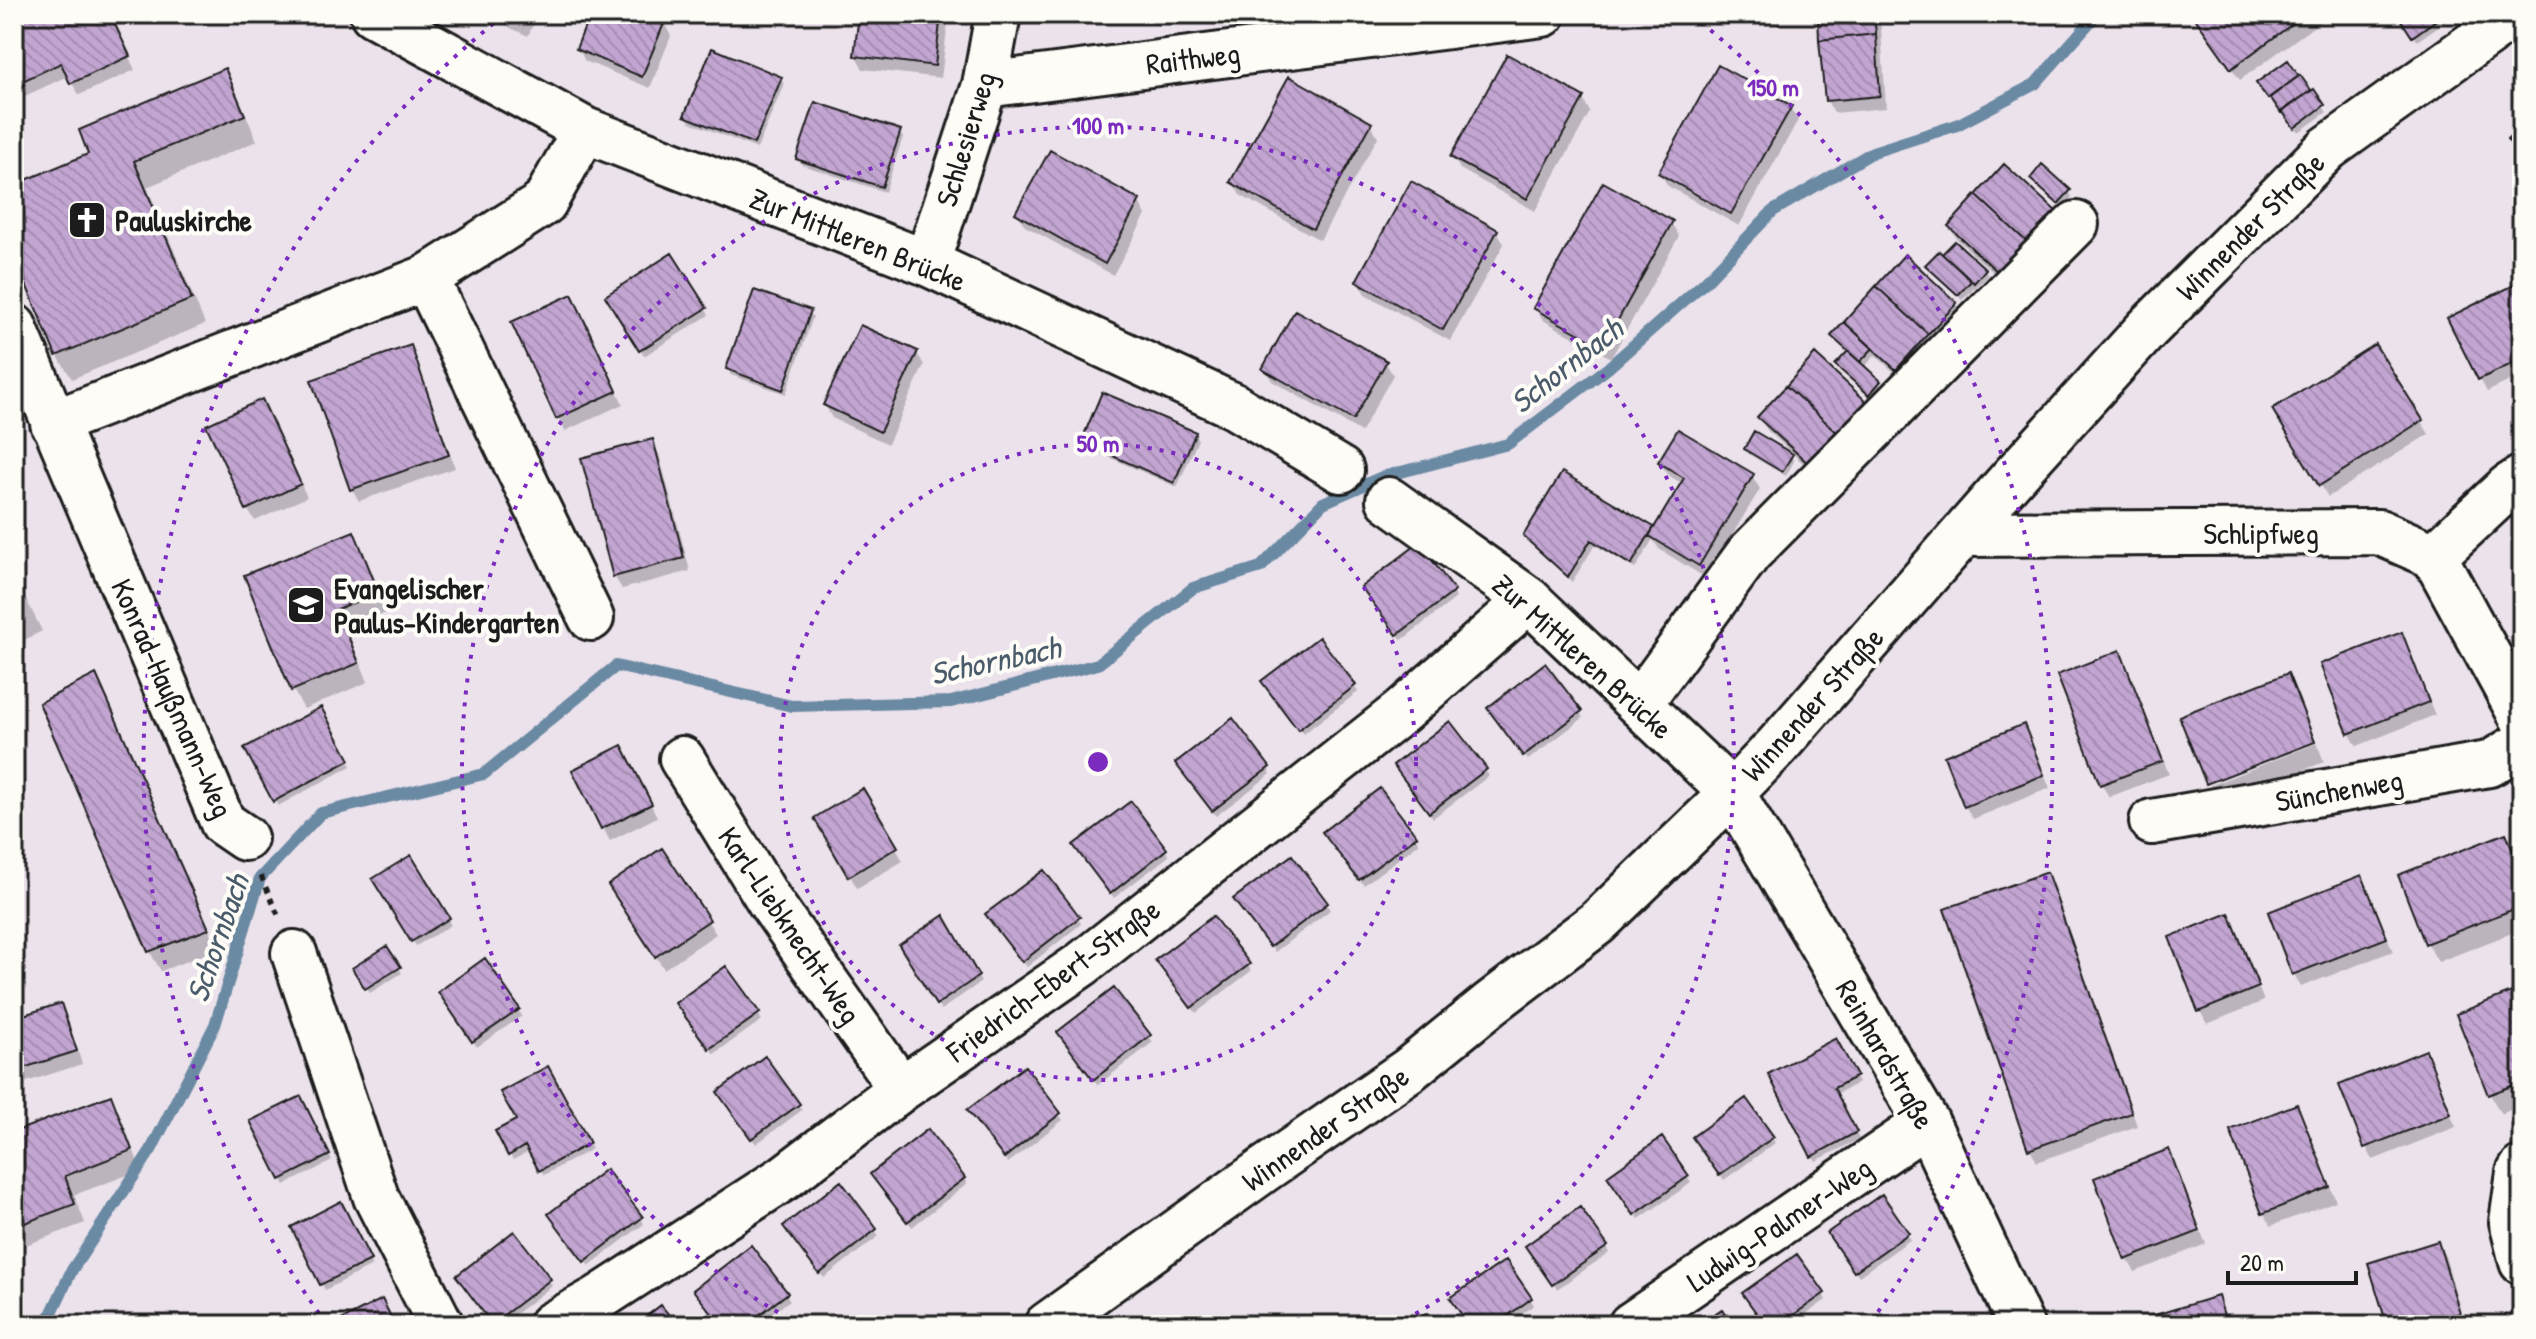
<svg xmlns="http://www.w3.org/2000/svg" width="2536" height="1339" viewBox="0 0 2536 1339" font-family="'Patrick Hand',sans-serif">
	<defs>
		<pattern id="building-back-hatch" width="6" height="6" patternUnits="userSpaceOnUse" patternTransform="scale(2)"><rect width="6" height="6" fill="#c2a5d1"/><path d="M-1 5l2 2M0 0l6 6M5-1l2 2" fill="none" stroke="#a68db3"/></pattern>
	</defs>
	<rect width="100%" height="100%" fill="#ebe2ec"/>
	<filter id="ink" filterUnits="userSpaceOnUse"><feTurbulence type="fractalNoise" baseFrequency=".0125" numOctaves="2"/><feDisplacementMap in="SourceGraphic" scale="16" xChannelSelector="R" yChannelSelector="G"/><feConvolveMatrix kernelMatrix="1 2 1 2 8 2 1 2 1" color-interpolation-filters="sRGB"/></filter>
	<g filter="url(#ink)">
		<path fill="#0003" d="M 14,14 L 86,14 L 90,22 L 109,14 L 135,70 L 79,95 L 68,76 L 14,101 Z
			M 481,14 L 538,14 L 528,36 Z
			M 592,14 L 642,14 L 664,23 L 671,36 L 650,88 L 585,61 L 578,48 Z
			M 861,14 L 949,14 L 941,78 L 863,69 L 856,56 Z
			M 1058,14 L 1103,14 L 1062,21 Z
			M 1821,14 L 1880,14 L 1886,108 L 1834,113 L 1827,101 Z
			M 2192,14 L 2331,14 L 2240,80 Z
			M 2399,14 L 2456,14 L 2417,41 Z
			M 2287,63 L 2327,112 L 2299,132 L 2262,89 Z
			M 224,71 L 238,96 L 257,141 L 147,187 L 205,324 L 72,379 L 57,355 L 14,251 L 14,187 L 91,155 Z
			M 780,78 L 784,84 L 757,149 L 690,122 L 686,116 Z
			M 1583,99 L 1590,112 L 1535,211 L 1460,169 L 1452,156 Z
			M 1790,108 L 1798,120 L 1739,226 L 1668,186 L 1660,173 Z
			M 1371,124 L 1378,137 L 1320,240 L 1240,195 L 1232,182 Z
			M 899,132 L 903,137 L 885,192 L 802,165 L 798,159 Z
			M 2032,179 L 2069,191 L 2072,197 L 2062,209 Z
			M 1139,202 L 1146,215 L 1113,275 L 1025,226 L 1017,213 Z
			M 1671,223 L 1679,236 L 1611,358 L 1543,320 L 1536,308 Z
			M 2063,226 L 2008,286 L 1957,239 L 1950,227 Z
			M 1497,231 L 1504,244 L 1450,341 L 1365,294 L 1358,281 Z
			M 1939,254 L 1985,270 L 1988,276 L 1962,300 L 1928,266 Z
			M 672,256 L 709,315 L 644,356 L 607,297 Z
			M 2522,283 L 2522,375 L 2487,392 L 2450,319 Z
			M 1956,304 L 1963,317 L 1904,381 L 1875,355 L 1864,368 L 1883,388 L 1873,400 L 1837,365 L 1849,353 L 1833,336 Z
			M 579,309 L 623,404 L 565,431 L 514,323 Z
			M 809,312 L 813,317 L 786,394 L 731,375 L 728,369 Z
			M 410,347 L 417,360 L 455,468 L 359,501 L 352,489 Z
			M 2375,347 L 2429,434 L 2328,497 L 2282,422 Z
			M 917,353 L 924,365 L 888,444 L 832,418 L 825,405 Z
			M 1385,362 L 1393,375 L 1361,432 L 1272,381 L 1265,369 Z
			M 1865,404 L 1873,416 L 1818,477 L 1767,430 L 1759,417 Z
			M 268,414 L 307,497 L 255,521 L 247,509 Z
			M 1195,434 L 1198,440 L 1177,487 L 1086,447 L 1083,442 Z
			M 652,442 L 659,454 L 690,571 L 622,589 L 614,576 Z
			M 1746,449 L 1791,456 L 1794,461 L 1786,476 L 1750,455 Z
			M 14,455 L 24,475 L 14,480 Z
			M 1660,462 L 1752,476 L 1760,489 L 1706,578 L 1659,549 L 1653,539 L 1635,569 L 1595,545 L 1572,582 L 1525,536 L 1652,529 L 1654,531 L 1683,484 L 1668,475 Z
			M 353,533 L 364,552 L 388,612 L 347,629 L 368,682 L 304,709 L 293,690 Z
			M 14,575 L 42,631 L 14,645 Z
			M 1453,592 L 1456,598 L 1402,640 L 1366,594 Z
			M 2401,634 L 2435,715 L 2357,746 L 2349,733 Z
			M 2119,652 L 2169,774 L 2109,797 L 2102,785 L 2060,676 Z
			M 2287,675 L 2298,695 L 2315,740 L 2207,782 Z
			M 95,677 L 106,696 L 218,949 L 161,971 L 150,952 L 42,704 Z
			M 1354,686 L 1358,692 L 1303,734 L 1267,688 Z
			M 321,710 L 351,766 L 278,806 L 247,749 Z
			M 1580,712 L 1583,718 L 1528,760 L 1493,714 Z
			M 2023,727 L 2050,788 L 1973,819 L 1965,806 Z
			M 2317,743 L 2324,762 L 2219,803 L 2209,786 Z
			M 629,760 L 657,817 L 610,841 L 603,828 Z
			M 1268,768 L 1271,774 L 1216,816 L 1181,769 Z
			M 1485,770 L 1489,776 L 1433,818 L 1399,772 Z
			M 863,791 L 903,861 L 857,888 L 817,818 Z
			M 1131,804 L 1169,856 L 1114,898 L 1079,852 Z
			M 2505,835 L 2522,868 L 2522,929 L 2438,962 L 2427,943 Z
			M 1415,837 L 1419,843 L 1364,885 L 1328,839 Z
			M 662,851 L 716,934 L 664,969 L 618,898 Z
			M 410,858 L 451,925 L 416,946 L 375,879 Z
			M 2046,874 L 2054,887 L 2137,1126 L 2037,1162 L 2030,1149 L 1946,910 Z
			M 2361,877 L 2393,951 L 2301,987 L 2294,974 Z
			M 1327,904 L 1330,910 L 1275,952 L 1239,905 Z
			M 2229,916 L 2264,1001 L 2207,1024 L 2200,1011 Z
			M 943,918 L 981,982 L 941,1010 L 901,945 Z
			M 1078,918 L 1081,924 L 1027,967 L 991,920 Z
			M 387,949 L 402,973 L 370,993 L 355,969 Z
			M 485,961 L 522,1016 L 477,1047 L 444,998 Z
			M 1248,965 L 1251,971 L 1196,1013 L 1161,966 Z
			M 1114,990 L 1153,1042 L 1098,1085 L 1063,1038 Z
			M 2522,990 L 2522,1105 L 2501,1114 L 2490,1094 L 2458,1015 Z
			M 60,1005 L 67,1018 L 82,1064 L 14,1086 L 14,1020 Z
			M 681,1009 L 758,1014 L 762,1020 L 714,1054 Z
			M 1836,1041 L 1858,1083 L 1836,1094 L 1859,1139 L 1816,1161 L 1771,1075 Z
			M 2425,1053 L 2456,1127 L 2373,1160 L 2366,1147 Z
			M 548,1068 L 592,1149 L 544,1175 L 530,1151 L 513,1160 L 497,1132 L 518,1121 Z
			M 1025,1069 L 1063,1120 L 1008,1163 L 973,1116 Z
			M 110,1098 L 121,1117 L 141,1170 L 74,1195 L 85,1223 L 26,1245 L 14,1223 L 14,1134 Z
			M 300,1098 L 332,1161 L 285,1185 L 253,1122 Z
			M 723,1098 L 798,1105 L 802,1110 L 756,1144 Z
			M 2296,1106 L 2336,1201 L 2271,1226 L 2264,1213 Z
			M 1772,1138 L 1775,1143 L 1724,1180 L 1698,1143 Z
			M 2168,1152 L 2206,1244 L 2135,1272 L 2127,1259 Z
			M 1687,1177 L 1691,1183 L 1639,1219 L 1613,1182 Z
			M 964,1179 L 967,1184 L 912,1227 L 876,1180 Z
			M 341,1204 L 372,1266 L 325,1290 L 322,1284 Z
			M 641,1218 L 644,1224 L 589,1266 L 553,1220 Z
			M 875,1230 L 879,1236 L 824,1278 L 789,1232 Z
			M 1907,1234 L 1910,1240 L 1859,1276 L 1833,1239 Z
			M 2437,1243 L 2445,1256 L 2465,1325 L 2389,1325 Z
			M 1606,1247 L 1609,1253 L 1557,1289 L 1531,1252 Z
			M 751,1248 L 790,1300 L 757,1325 L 722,1325 Z
			M 1505,1262 L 1534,1305 L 1506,1325 L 1471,1325 Z
			M 549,1280 L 552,1286 L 501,1325 L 494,1325 L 462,1282 Z
			M 1823,1294 L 1826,1300 L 1790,1325 L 1766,1325 Z
			M 2217,1298 L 2229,1325 L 2149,1325 Z"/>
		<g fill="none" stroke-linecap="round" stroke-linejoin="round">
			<path stroke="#6b89a2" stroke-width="12" d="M 46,1325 L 72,1270 L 151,1150 L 215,1025 L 260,878 L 321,813 L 484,774 L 616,666 L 792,706 L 951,702 L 1098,664 L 1193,588 L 1261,567 L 1323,503 L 1382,477 L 1508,444 L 1608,368 L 1705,282 L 1773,211 L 1873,152 L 1957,125 L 2035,84 L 2097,14"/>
		</g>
		<path fill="url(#building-back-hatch)" stroke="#1c1c1c" stroke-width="2" d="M 14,14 L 87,14 L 90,20 L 102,14 L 110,14 L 130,56 L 70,84 L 61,63 L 14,85 Z
			M 590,14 L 648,14 L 665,21 L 642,77 L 576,49 Z
			M 859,14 L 941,14 L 935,66 L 854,56 Z
			M 1818,14 L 1874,14 L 1876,34 L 1819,40 Z
			M 2192,14 L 2306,14 L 2231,69 Z
			M 2409,14 L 2442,14 L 2443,15 L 2412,37 L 2401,20 Z
			M 1876,34 L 1880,96 L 1825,101 L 1819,40 Z
			M 712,48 L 782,77 L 754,144 L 684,116 Z
			M 1507,54 L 1584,97 L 1527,199 L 1450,157 Z
			M 2288,60 L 2299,76 L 2268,99 L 2256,83 Z
			M 1718,65 L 1792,106 L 1731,214 L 1658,173 Z
			M 225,68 L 245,115 L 134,161 L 192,299 L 56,356 L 14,256 L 14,185 L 88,154 L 79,130 Z
			M 2300,75 L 2311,90 L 2281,113 L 2270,97 Z
			M 1289,76 L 1372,123 L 1313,229 L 1230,182 Z
			M 2314,89 L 2325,105 L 2294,128 L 2282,111 Z
			M 815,102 L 901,130 L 882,187 L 796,159 Z
			M 2522,126 L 2522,159 L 2507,139 Z
			M 1050,150 L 1140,200 L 1105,264 L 1015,213 Z
			M 2004,164 L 2057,212 L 2028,243 L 1976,195 Z
			M 2042,164 L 2071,190 L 2058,204 L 2030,179 Z
			M 1411,181 L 1498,230 L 1443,330 L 1356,281 Z
			M 1603,182 L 1673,221 L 1603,347 L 1533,308 Z
			M 1976,195 L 2028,243 L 2000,274 L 1948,226 Z
			M 1955,241 L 1986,269 L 1974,283 L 1942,254 Z
			M 1939,251 L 1971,281 L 1958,295 L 1925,265 Z
			M 672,253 L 707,308 L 639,351 L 605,296 Z
			M 1905,254 L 1957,303 L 1928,334 L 1876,286 Z
			M 2522,281 L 2522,359 L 2478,380 L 2447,318 Z
			M 1876,286 L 1928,334 L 1896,370 L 1844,322 Z
			M 754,290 L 811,310 L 783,390 L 726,369 Z
			M 572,294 L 617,391 L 556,419 L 511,322 Z
			M 1295,310 L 1387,361 L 1353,420 L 1262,369 Z
			M 1844,322 L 1873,348 L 1860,362 L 1831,336 Z
			M 860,325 L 918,351 L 880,432 L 823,405 Z
			M 2375,344 L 2423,420 L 2319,486 L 2272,409 Z
			M 411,345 L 449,455 L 350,490 L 311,380 Z
			M 1848,351 L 1881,381 L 1869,395 L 1835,365 Z
			M 1815,354 L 1867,402 L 1839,434 L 1786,386 Z
			M 1786,386 L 1839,434 L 1810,465 L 1757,417 Z
			M 1102,392 L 1196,432 L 1174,483 L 1081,442 Z
			M 262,399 L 301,484 L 246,510 L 206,425 Z
			M 1678,429 L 1754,474 L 1699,566 L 1649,536 L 1684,478 L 1658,462 Z
			M 1754,431 L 1793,454 L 1782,472 L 1744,449 Z
			M 653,439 L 684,558 L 613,577 L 581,458 Z
			M 1562,472 L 1654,527 L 1631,565 L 1591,540 L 1568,577 L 1523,536 Z
			M 354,531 L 379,593 L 337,609 L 359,663 L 291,691 L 244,575 Z
			M 1419,543 L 1455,591 L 1397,635 L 1361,587 Z
			M 2402,632 L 2429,702 L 2348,734 L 2320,664 Z
			M 1319,637 L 1356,685 L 1298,730 L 1261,681 Z
			M 2120,650 L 2163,761 L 2100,785 L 2057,675 Z
			M 1545,663 L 1582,711 L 1523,756 L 1487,708 Z
			M 2288,673 L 2315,742 L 2206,784 L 2179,716 Z
			M 96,674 L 209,929 L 148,952 L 39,703 Z
			M 321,707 L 350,760 L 273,802 L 244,748 Z
			M 1233,718 L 1270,767 L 1212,811 L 1175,763 Z
			M 1450,721 L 1487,769 L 1429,813 L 1393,765 Z
			M 2024,724 L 2044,775 L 1964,807 L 1944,756 Z
			M 622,745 L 652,804 L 601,829 L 572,770 Z
			M 863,788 L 898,847 L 848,877 L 814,818 Z
			M 1380,788 L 1417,836 L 1359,880 L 1322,832 Z
			M 1131,801 L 1167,849 L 1110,894 L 1073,845 Z
			M 2506,833 L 2522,872 L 2522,906 L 2425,944 L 2398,875 Z
			M 662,848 L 710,920 L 655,957 L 608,885 Z
			M 411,855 L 450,918 L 411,942 L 372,879 Z
			M 1292,855 L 1328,903 L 1270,947 L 1233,899 Z
			M 1044,870 L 1080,917 L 1022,962 L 985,914 Z
			M 2047,872 L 2132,1113 L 2028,1150 L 1944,909 Z
			M 2362,875 L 2387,938 L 2292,975 L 2268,912 Z
			M 2229,913 L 2259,987 L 2198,1012 L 2169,937 Z
			M 944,915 L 979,976 L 936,1005 L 899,945 Z
			M 1213,916 L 1250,964 L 1191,1008 L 1155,960 Z
			M 387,946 L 401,967 L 365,989 L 352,968 Z
			M 485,958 L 520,1009 L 472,1042 L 438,992 Z
			M 726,966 L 760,1013 L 709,1049 L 675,1003 Z
			M 1114,988 L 1151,1035 L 1093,1080 L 1057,1032 Z
			M 2522,988 L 2522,1082 L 2488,1095 L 2456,1014 Z
			M 61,1003 L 77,1051 L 14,1071 L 14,1018 Z
			M 1836,1038 L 1857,1076 L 1834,1088 L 1857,1132 L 1811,1157 L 1768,1074 Z
			M 2426,1050 L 2451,1114 L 2364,1148 L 2339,1085 Z
			M 765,1056 L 800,1104 L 751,1139 L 717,1092 Z
			M 548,1066 L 590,1143 L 539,1171 L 525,1146 L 508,1156 L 495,1131 L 516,1120 L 500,1092 Z
			M 1025,1066 L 1061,1113 L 1004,1158 L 967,1110 Z
			M 111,1095 L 132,1150 L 65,1176 L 75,1204 L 14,1227 L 14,1132 Z
			M 301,1096 L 330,1155 L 280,1180 L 250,1121 Z
			M 1746,1098 L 1774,1137 L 1719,1175 L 1692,1137 Z
			M 2297,1104 L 2330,1187 L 2262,1214 L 2230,1130 Z
			M 928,1129 L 965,1178 L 907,1222 L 870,1174 Z
			M 1662,1137 L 1689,1176 L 1634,1215 L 1607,1176 Z
			M 2169,1149 L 2200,1231 L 2125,1260 L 2094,1178 Z
			M 606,1169 L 643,1217 L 584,1262 L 548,1214 Z
			M 841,1181 L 877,1229 L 819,1274 L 783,1226 Z
			M 1882,1194 L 1909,1233 L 1854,1272 L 1827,1233 Z
			M 341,1201 L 371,1260 L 320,1285 L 291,1227 Z
			M 1580,1207 L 1608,1246 L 1552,1285 L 1525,1246 Z
			M 514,1231 L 551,1279 L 492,1324 L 456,1276 Z
			M 2438,1241 L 2460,1313 L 2424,1325 L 2387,1325 L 2368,1263 Z
			M 751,1245 L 788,1293 L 746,1325 L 721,1325 L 693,1290 Z
			M 1797,1254 L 1825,1293 L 1779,1325 L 1765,1325 L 1742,1293 Z
			M 1506,1260 L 1532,1298 L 1495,1325 L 1469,1325 L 1450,1298 Z
			M 2218,1296 L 2227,1325 L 2147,1325 L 2145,1318 Z
			M 382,1299 L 395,1325 L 332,1325 Z
			M 661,1305 L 677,1325 L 635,1325 Z
			M 1722,1309 L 1733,1325 L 1698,1325 Z
			M 1428,1313 L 1436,1325 L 1410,1325 Z"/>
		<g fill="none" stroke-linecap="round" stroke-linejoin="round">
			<g stroke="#1c1c1c" stroke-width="50">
				<path id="minor" d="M 373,14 L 585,130 L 927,263 L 1234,406 L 1341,470
					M 985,85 L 1543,14
					M 927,263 L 985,85 L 998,14
					M 426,278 L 591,618
					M 14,327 L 223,823 L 245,838
					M 53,423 L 426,278 L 544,203 L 585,130
					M 1389,500 L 1529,600 L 1732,793 L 1927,1123 L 2021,1325
					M 1964,534 L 2379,532 L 2434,556
					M 2434,556 L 2522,717
					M 2434,556 L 2508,487 L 2522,478
					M 1639,704 L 1749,553 L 2076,224
					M 682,759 L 770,902 L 901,1089
					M 2152,822 L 2489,764 L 2522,744
					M 294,953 L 376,1197 L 441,1325
					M 2522,1168 L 2519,1173 L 2512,1222 L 2522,1262
					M 551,1325 L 599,1298 L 784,1178 L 901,1089 L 1082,964 L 1401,712 L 1529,600
					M 1047,1325 L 1265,1169 L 1410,1069 L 1490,1004 L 1597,923 L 1732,793 L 1777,746 L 2012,478 L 2147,329 L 2328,148 L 2515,14
					M 1631,1325 L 1927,1123"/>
			</g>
			<path stroke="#1c1c1c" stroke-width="5" stroke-dasharray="6 6" stroke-linecap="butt" d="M 261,876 L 278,915"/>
			<use href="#minor" stroke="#fdfcf7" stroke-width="44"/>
		</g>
	</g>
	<g fill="none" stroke="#7b2cbf" stroke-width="4" stroke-dasharray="4 8">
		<circle cx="1098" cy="762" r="318"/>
		<path d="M799 1324A636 636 0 1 1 1397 1324"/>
		<path d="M326 1323A954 954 0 0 1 504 15M1692 15A954 954 0 0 1 1870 1323"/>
	</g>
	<defs>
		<g id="church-square" transform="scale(2)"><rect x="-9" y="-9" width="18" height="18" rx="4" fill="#1c1c1c" stroke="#fdfcf7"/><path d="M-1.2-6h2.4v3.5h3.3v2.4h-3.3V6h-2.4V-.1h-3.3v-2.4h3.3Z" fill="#fff"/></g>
		<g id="school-square" transform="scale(2)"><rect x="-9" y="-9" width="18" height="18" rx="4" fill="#1c1c1c" stroke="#fdfcf7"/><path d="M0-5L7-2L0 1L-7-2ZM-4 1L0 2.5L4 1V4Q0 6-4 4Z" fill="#fff"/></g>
	</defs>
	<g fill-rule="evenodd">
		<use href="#church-square" x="87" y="220"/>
		<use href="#school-square" x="306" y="605"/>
	</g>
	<g text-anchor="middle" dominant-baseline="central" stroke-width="8" stroke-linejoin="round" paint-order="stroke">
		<g font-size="30" fill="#1c1c1c" stroke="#fdfcf7">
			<text transform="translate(1193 58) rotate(-7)">Raithweg</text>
			<text transform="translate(965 139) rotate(-73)">Schlesierweg</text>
			<text transform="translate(2250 226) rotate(-45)">Winnender Straße</text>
			<text transform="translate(858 239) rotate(22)">Zur Mittleren Brücke</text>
			<text x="2261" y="533">Schlipfweg</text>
			<text transform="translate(1583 656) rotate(42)">Zur Mittleren Brücke</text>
			<text transform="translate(173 698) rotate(66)">Konrad-Haußmann-Weg</text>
			<text transform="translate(1812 704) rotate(-48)">Winnender Straße</text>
			<text transform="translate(2339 790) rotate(-10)">Sünchenweg</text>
			<text transform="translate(790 925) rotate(56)">Karl-Liebknecht-Weg</text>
			<text transform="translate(1053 980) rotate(-36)">Friedrich-Ebert-Straße</text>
			<text transform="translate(1886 1054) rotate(60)">Reinhardstraße</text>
			<text transform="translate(1325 1128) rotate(-35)">Winnender Straße</text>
			<text transform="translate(1779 1224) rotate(-34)">Ludwig-Palmer-Weg</text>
		</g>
		<g font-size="30" font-weight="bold" fill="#1c1c1c" stroke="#fdfcf7" text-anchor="start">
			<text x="115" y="220">Pauluskirche</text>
			<text x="334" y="588">Evangelischer<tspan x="334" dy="34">Paulus-Kindergarten</tspan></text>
		</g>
		<g font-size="32" font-style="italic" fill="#4a5b6a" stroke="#fdfcf7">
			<text transform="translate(1566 365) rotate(-38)">Schornbach</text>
			<text transform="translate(995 660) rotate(-12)">Schornbach</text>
			<text transform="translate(217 938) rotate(-71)">Schornbach</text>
		</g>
	</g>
	<circle cx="1098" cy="762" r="12" fill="#7b2cbf" stroke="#fdfcf7" stroke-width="4"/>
	<g font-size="24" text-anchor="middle" font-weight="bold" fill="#7b2cbf" stroke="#fdfcf7" stroke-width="8" stroke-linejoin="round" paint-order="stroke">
		<text x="1773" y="96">150 m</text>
		<text x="1098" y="134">100 m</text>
		<text x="1098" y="452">50 m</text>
	</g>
	<rect width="2536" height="1339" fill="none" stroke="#fdfcf7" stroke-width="48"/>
	<rect x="24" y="24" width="2488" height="1291" fill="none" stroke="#1c1c1c" stroke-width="3" filter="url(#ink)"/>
	<path d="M2228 1271v12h128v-12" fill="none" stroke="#1c1c1c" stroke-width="4"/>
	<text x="2240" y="1271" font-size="24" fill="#1c1c1c" stroke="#fdfcf7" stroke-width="6" paint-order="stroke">20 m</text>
</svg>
